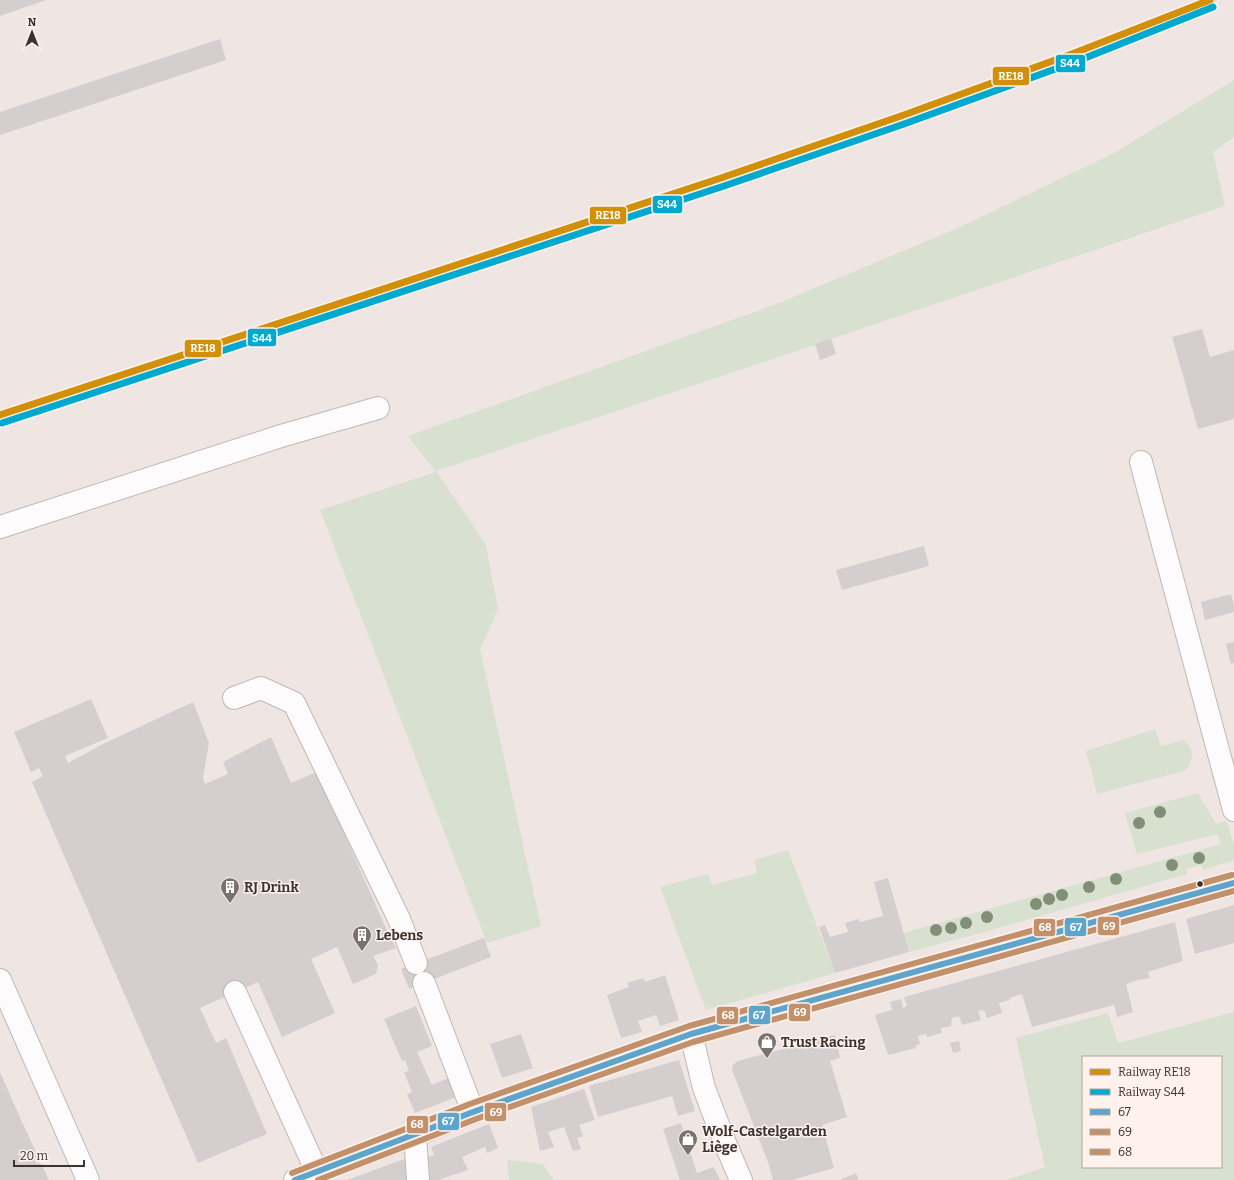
<svg xmlns="http://www.w3.org/2000/svg" width="1234" height="1180" viewBox="0 0 1234 1180" font-family="Bitter,serif">
	<rect width="100%" height="100%" fill="#efe6e3"/>
	<path fill="#d8e0d0" fill-rule="evenodd" d="M 1234,80 L 1234,137 L 1213,152 L 1225,206 L 831,339 L 831,338 L 815,344 L 815,345 L 436,471 L 467,516 L 486,545 L 498,609 L 480,649 L 541,926 L 487,943 L 320,510 L 436,472 L 408,436 L 779,303 L 960,227 L 1114,153 Z
		M 1155,729 L 1161,746 L 1184,740 C 1190,747 1194,751 1191,760 C 1189,766 1189,767 1184,771 L 1097,794 L 1086,751 Z
		M 1198,793 L 1216,824 L 1227,821 L 1234,845 L 1234,860 L 1203,870 L 1202,865 L 1186,869 L 1187,874 L 988,931 L 909,952 L 903,933 L 1221,844 L 1218,834 L 1137,854 L 1125,813 Z
		M 788,850 L 835,973 L 706,1010 L 660,887 L 708,874 L 712,885 L 757,873 L 754,860 Z
		M 1234,1012 L 1234,1180 L 1007,1180 L 1045,1167 L 1016,1038 L 1108,1013 L 1118,1043 ZM 1083,1057 L 1221,1057 L 1221,1167 L 1083,1167 Z
		M 507,1160 L 543,1164 L 554,1180 L 509,1180 Z"/>
	<path fill="#d5cece" d="M 0,0 L 46,0 L 0,16 Z
		M 220,39 L 226,60 L 0,135 L 0,112 Z
		M 1202,329 L 1210,357 L 1234,350 L 1234,419 L 1198,429 L 1172,337 Z
		M 831,338 L 836,354 L 820,360 L 815,344 Z
		M 924,546 L 929,566 L 842,590 L 836,570 Z
		M 1231,594 L 1234,606 L 1234,612 L 1205,620 L 1201,602 Z
		M 1234,642 L 1234,663 L 1231,664 L 1226,644 Z
		M 91,699 L 108,738 L 65,756 L 68,763 L 103,744 L 193,702 L 209,743 L 203,778 L 205,784 L 228,774 L 223,762 L 271,737 L 291,783 L 317,772 L 384,924 L 396,948 L 373,956 L 378,965 L 376,974 L 353,984 L 337,947 L 311,959 L 335,1013 L 282,1037 L 258,982 L 200,1008 L 216,1043 L 226,1038 L 267,1134 L 198,1163 L 32,782 L 43,776 L 39,768 L 31,772 L 14,732 Z
		M 888,878 L 909,952 L 835,973 L 819,927 L 825,925 L 830,937 L 848,932 L 845,923 L 859,919 L 860,922 L 883,916 L 874,882 Z
		M 1234,905 L 1234,943 L 1195,954 L 1186,919 Z
		M 1175,922 L 1183,961 L 1148,972 L 1150,978 L 1137,980 L 1126,984 L 1133,1012 L 1117,1017 L 1114,1005 L 1032,1027 L 1022,994 L 1009,998 L 1010,1000 L 999,1003 L 1002,1013 L 987,1018 L 984,1010 L 978,1011 L 981,1020 L 962,1025 L 959,1016 L 952,1018 L 951,1026 L 941,1028 L 942,1033 L 927,1037 L 926,1034 L 918,1036 L 920,1044 L 915,1046 L 916,1048 L 888,1055 L 875,1015 L 892,1010 L 890,1002 L 901,999 L 903,1008 L 907,1006 L 904,997 Z
		M 484,938 L 491,957 L 409,989 L 401,969 Z
		M 665,975 L 679,1020 L 660,1026 L 656,1015 L 638,1021 L 642,1032 L 621,1038 L 607,995 L 629,987 L 627,983 L 644,978 L 645,982 Z
		M 416,1006 L 432,1046 L 417,1052 L 432,1085 L 451,1077 L 459,1096 L 415,1113 L 407,1094 L 412,1092 L 404,1072 L 409,1071 L 405,1060 L 402,1061 L 384,1019 Z
		M 521,1034 L 533,1068 L 502,1078 L 490,1044 Z
		M 835,1035 L 840,1058 L 830,1061 L 847,1117 L 822,1125 L 834,1168 L 792,1180 L 773,1180 L 768,1162 L 732,1070 L 733,1065 L 738,1061 Z
		M 959,1041 L 961,1051 L 953,1053 L 950,1043 Z
		M 679,1060 L 695,1111 L 678,1116 L 672,1096 L 598,1117 L 589,1086 Z
		M 0,1072 L 22,1122 L 49,1180 L 0,1180 Z
		M 584,1089 L 595,1120 L 579,1125 L 583,1136 L 577,1138 L 581,1149 L 573,1151 L 564,1127 L 548,1132 L 554,1147 L 540,1151 L 531,1107 Z
		M 681,1123 L 697,1173 L 714,1167 L 720,1180 L 680,1180 L 663,1129 Z
		M 489,1124 L 498,1148 L 487,1153 L 485,1147 L 462,1157 L 468,1170 L 438,1180 L 427,1180 L 425,1158 L 434,1155 L 431,1147 Z
		M 407,1158 L 408,1180 L 347,1180 Z
		M 856,1173 L 859,1180 L 840,1180 Z"/>
	<g fill="none" stroke-linecap="round" stroke-linejoin="round">
		<g stroke="#bfb8b5" stroke-width="24">
			<path id="minor" d="M 1141,462 L 1234,810
				M 0,527 L 281,436 L 378,408
				M 234,698 L 261,688 L 294,703 L 399,919 L 416,963
				M 0,980 L 88,1180
				M 424,983 L 473,1112
				M 235,992 L 317,1172
				M 691,1034 L 704,1088 L 725,1143 L 741,1180
				M 415,1135 L 418,1180"/>
		</g>
		<g stroke="#bfb8b5" stroke-width="24">
			<path id="major" d="M 295,1180 L 415,1135 L 473,1112 L 691,1034 L 1234,883"/>
		</g>
		<use href="#minor" stroke="#fdfbfb" stroke-width="22"/>
		<use href="#major" stroke="#fdfbfb" stroke-width="22"/>
		<g stroke="#fff2ed" stroke-width="9">
			<path id="bus-1" d="M 295,1180 L 473,1112 L 691,1034 L 1234,883"/>
		</g>
		<g stroke="#fff2ed" stroke-width="9">
			<path id="bus-2" d="M 318,1180 L 476,1119 L 693,1042 L 1234,891"/>
		</g>
		<g stroke="#fff2ed" stroke-width="9">
			<path id="bus-3" d="M 292,1173 L 470,1104 L 689,1026 L 1232,875"/>
		</g>
		<use href="#bus-1" stroke="#5da5cd" stroke-width="6"/>
		<use href="#bus-2" stroke="#c2906a" stroke-width="6"/>
		<use href="#bus-3" stroke="#c2906a" stroke-width="6"/>
		<g stroke="#fff2ed" stroke-width="10">
			<path id="rail-1" d="M 0,415 L 721,178 L 901,116 L 1077,52 L 1210,0"/>
		</g>
		<g stroke="#fff2ed" stroke-width="10">
			<path id="rail-2" d="M 2,423 L 724,186 L 904,124 L 1080,60 L 1213,7"/>
		</g>
		<use href="#rail-1" stroke="#d18f0a" stroke-width="7"/>
		<use href="#rail-2" stroke="#00a9ce" stroke-width="7"/>
	</g>
	<g fill="#808f76">
		<circle cx="1160" cy="812" r="6"/>
		<circle cx="1139" cy="823" r="6"/>
		<circle cx="1199" cy="858" r="6"/>
		<circle cx="1172" cy="865" r="6"/>
		<circle cx="1116" cy="879" r="6"/>
		<circle cx="1089" cy="887" r="6"/>
		<circle cx="1062" cy="895" r="6"/>
		<circle cx="1049" cy="899" r="6"/>
		<circle cx="1036" cy="904" r="6"/>
		<circle cx="987" cy="917" r="6"/>
		<circle cx="966" cy="923" r="6"/>
		<circle cx="951" cy="928" r="6"/>
		<circle cx="936" cy="930" r="6"/>
	</g>
	<defs>
		<g id="building-pin" transform="scale(1)"><path d="M0 17L-7.5 6A9.5 9.5 0 1 1 7.5 6Z" fill="#79726f" stroke="#fff2ed"/><path d="M-4-6H4V6H1V3H-1V6H-4ZM-2.5-4.3h1.7v1.8h-1.7ZM.8-4.3h1.7v1.8H.8ZM-2.5-1h1.7V.8h-1.7ZM.8-1h1.7V.8H.8Z" fill="#fff"/></g>
		<g id="shop-pin" transform="scale(1)"><path d="M0 17L-7.5 6A9.5 9.5 0 1 1 7.5 6Z" fill="#79726f" stroke="#fff2ed"/><path d="M-5-2.5h2.3a2.7 3.5 0 0 1 5.4 0H5L5.5 6h-11ZM-1.5-2.5h3a1.5 2.3 0 0 0-3 0Z" fill="#fff"/></g>
	</defs>
	<g fill-rule="evenodd">
		<use href="#building-pin" x="230" y="887"/>
		<use href="#building-pin" x="362" y="935"/>
		<use href="#shop-pin" x="767" y="1042"/>
		<use href="#shop-pin" x="688" y="1139"/>
	</g>
	<circle fill="#393331" stroke="#fff2ed" stroke-width="1.5" cx="1200" cy="884" r="3.5"/>
	<g text-anchor="middle" dominant-baseline="central" stroke-width="3" stroke-linejoin="round" paint-order="stroke">
		<g font-size="14" font-weight="bold" fill="#393331" stroke="#fff2ed" text-anchor="start">
			<text x="244" y="887">RJ Drink</text>
			<text x="376" y="935">Lebens</text>
			<text x="781" y="1042">Trust Racing</text>
			<text x="702" y="1131">Wolf-Castelgarden<tspan x="702" dy="16">Liège</tspan></text>
		</g>
	</g>
	<g stroke="#fff2ed" stroke-width="1.5">
		<rect x="1055" y="54" width="31" height="19" rx="4" fill="#00a9ce"/>
		<rect x="992" y="66" width="38" height="20" rx="4" fill="#d18f0a"/>
		<rect x="652" y="195" width="31" height="19" rx="4" fill="#00a9ce"/>
		<rect x="589" y="206" width="38" height="19" rx="4" fill="#d18f0a"/>
		<rect x="247" y="328" width="30" height="19" rx="4" fill="#00a9ce"/>
		<rect x="184" y="339" width="38" height="19" rx="4" fill="#d18f0a"/>
		<rect x="1097" y="916" width="23" height="20" rx="4" fill="#c2906a"/>
		<rect x="1064" y="917" width="23" height="20" rx="4" fill="#5da5cd"/>
		<rect x="1033" y="918" width="23" height="19" rx="4" fill="#c2906a"/>
		<rect x="788" y="1003" width="23" height="19" rx="4" fill="#c2906a"/>
		<rect x="748" y="1005" width="23" height="20" rx="4" fill="#5da5cd"/>
		<rect x="716" y="1006" width="23" height="19" rx="4" fill="#c2906a"/>
		<rect x="484" y="1102" width="23" height="20" rx="4" fill="#c2906a"/>
		<rect x="437" y="1112" width="23" height="19" rx="4" fill="#5da5cd"/>
		<rect x="406" y="1115" width="23" height="19" rx="4" fill="#c2906a"/>
	</g>
	<g font-size="11" text-anchor="middle" font-weight="bold" fill="#fff">
		<text x="1070" y="67">S44</text>
		<text x="1011" y="80">RE18</text>
		<text x="667" y="208">S44</text>
		<text x="608" y="219">RE18</text>
		<text x="262" y="342">S44</text>
		<text x="203" y="352">RE18</text>
		<text x="1109" y="930">69</text>
		<text x="1076" y="931">67</text>
		<text x="1045" y="931">68</text>
		<text x="800" y="1016">69</text>
		<text x="759" y="1019">67</text>
		<text x="728" y="1019">68</text>
		<text x="496" y="1116">69</text>
		<text x="448" y="1125">67</text>
		<text x="417" y="1128">68</text>
	</g>
	<rect x="1082" y="1056" width="140" height="112" fill="#fff2ed" stroke="#b0a6a2"/>
	<rect x="1090" y="1069" width="20" height="6" fill="#d18f0a" stroke="#b0a6a2"/>
	<text x="1118" y="1076" font-size="12" fill="#393331">Railway RE18</text>
	<rect x="1090" y="1089" width="20" height="6" fill="#00a9ce" stroke="#b0a6a2"/>
	<text x="1118" y="1096" font-size="12" fill="#393331">Railway S44</text>
	<rect x="1090" y="1109" width="20" height="6" fill="#5da5cd" stroke="#b0a6a2"/>
	<text x="1118" y="1116" font-size="12" fill="#393331">67</text>
	<rect x="1090" y="1129" width="20" height="6" fill="#c2906a" stroke="#b0a6a2"/>
	<text x="1118" y="1136" font-size="12" fill="#393331">69</text>
	<rect x="1090" y="1149" width="20" height="6" fill="#c2906a" stroke="#b0a6a2"/>
	<text x="1118" y="1156" font-size="12" fill="#393331">68</text>
	<g transform="translate(32 32)" stroke="#fff2ed" stroke-width="3" paint-order="stroke">
	<path d="M0-3L7 15L0 10L-7 15Z" fill="#393331"/>
	<text y="-6" font-size="11" font-weight="bold" text-anchor="middle" fill="#393331">N</text>
	</g>
	<path d="M14 1160v6h70v-6" fill="none" stroke="#393331" stroke-width="2"/>
	<text x="20" y="1160" font-size="12" fill="#393331" stroke="#fff2ed" stroke-width="3" paint-order="stroke">20 m</text>
</svg>
